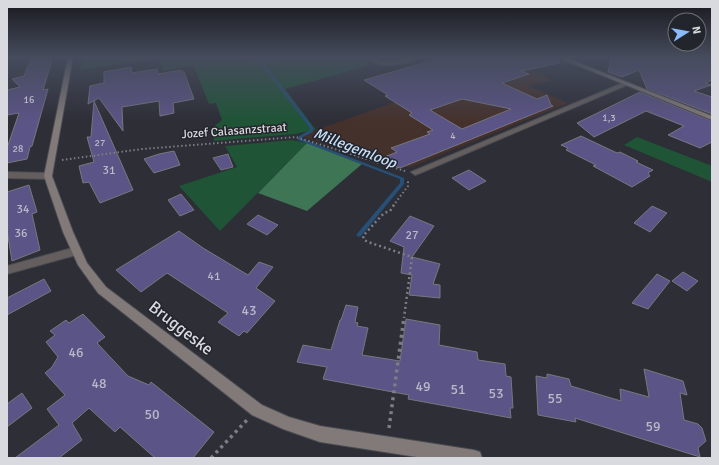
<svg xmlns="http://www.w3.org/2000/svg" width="719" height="465" viewBox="0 0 719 465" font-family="Signika,sans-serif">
	<rect width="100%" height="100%" fill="#2d2e36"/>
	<path fill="#45312c" d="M 508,62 L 552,80 L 528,86 L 568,103 L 411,167 L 398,167 L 304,137 L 316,130 Z"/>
	<path fill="#1f5436" d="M 100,57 L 240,57 L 245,62 L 263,59 L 265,61 L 288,57 L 360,57 L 370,65 L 285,89 L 316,130 L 295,134 L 214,141 L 212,128 L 222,120 L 216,103 L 209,104 L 193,65 L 163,71 L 159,58 L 80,70 L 82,60 Z
		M 637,137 L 712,166 L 712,182 L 624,145 Z
		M 292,140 L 307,143 L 220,231 L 179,186 L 237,167 L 225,146 Z"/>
	<path fill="#3e7554" d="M 307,143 L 362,164 L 307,211 L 258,193 Z"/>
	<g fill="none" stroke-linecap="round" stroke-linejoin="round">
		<path fill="#284f76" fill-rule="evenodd" d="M 261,62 L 263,62 L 313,127 L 313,132 L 301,138 L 299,138 L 299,136 L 310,130 L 310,128 L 261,64 Z
			M 298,138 L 300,138 L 404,178 L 404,184 L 361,236 L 359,237 L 356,235 L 400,183 L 400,179 L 298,140 Z"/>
	</g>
	<path fill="#5b5486" stroke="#787780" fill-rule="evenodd" d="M 32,57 L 53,57 L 43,90 L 48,89 L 32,146 L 30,147 L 27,159 L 7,163 L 7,148 L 19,113 L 7,115 L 7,90 L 20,87 L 12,79 L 24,76 Z
		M 445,57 L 556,57 L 560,60 L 560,63 L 521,71 L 529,74 L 502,83 L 537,99 L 547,95 L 551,105 L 553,106 L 400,168 L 377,160 L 397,152 L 391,148 L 430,134 L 427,132 L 433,130 L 409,115 L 412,113 L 385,96 L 388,95 L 364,80 ZM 462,99 L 511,109 L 462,129 L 430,110 Z
		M 611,57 L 712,57 L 712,80 L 705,83 L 711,85 L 694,91 L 712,97 L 712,114 L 647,89 L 639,70 L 622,77 L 608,72 Z
		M 131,67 L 132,73 L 157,69 L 158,74 L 181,70 L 182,72 L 184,72 L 194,99 L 173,103 L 174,113 L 160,116 L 159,101 L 122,107 L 123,131 L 99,98 L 88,104 L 90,86 L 104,83 L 104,72 Z
		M 640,92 L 712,121 L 712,142 L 700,148 L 668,135 L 684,126 L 646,111 L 594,137 L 577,123 Z
		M 94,101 L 133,190 L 100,203 L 89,182 L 83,183 L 79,166 L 94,162 L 87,137 L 91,137 Z
		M 581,136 L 617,153 L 620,152 L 638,161 L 636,162 L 653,170 L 648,173 L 650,176 L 632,187 L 593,166 L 596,165 L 566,150 L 568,148 L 561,145 Z
		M 174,151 L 180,165 L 154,173 L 144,159 L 159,154 Z
		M 228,154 L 233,167 L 221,170 L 213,158 Z
		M 469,170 L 486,181 L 469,190 L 452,178 Z
		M 29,185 L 37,212 L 32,214 L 40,250 L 12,261 L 7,230 L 7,192 Z
		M 181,194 L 194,210 L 180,216 L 168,200 Z
		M 652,206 L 667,213 L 650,232 L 634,223 Z
		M 258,215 L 278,225 L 267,235 L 247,224 Z
		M 410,216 L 434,226 L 412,257 L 440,264 L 433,284 L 440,285 L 440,298 L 409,295 L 412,275 L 401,273 L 404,247 L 390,241 Z
		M 179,231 L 203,248 L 248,275 L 259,262 L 273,267 L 256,288 L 275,301 L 247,333 L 244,331 L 239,336 L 218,322 L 228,313 L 167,273 L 141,292 L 116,270 Z
		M 683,272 L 698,281 L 687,291 L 672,281 Z
		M 657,274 L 670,281 L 648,309 L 632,303 Z
		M 44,279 L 51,291 L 7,315 L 7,298 Z
		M 346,305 L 358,307 L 355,322 L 358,323 L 357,326 L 368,328 L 362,355 L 400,361 L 406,319 L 440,325 L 439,345 L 477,352 L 478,360 L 505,364 L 506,376 L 511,377 L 513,408 L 510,408 L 511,418 L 408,399 L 409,395 L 323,379 L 327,367 L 297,362 L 303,345 L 331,350 L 340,320 L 341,320 Z
		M 83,314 L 105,337 L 97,343 L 128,376 L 149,385 L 151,382 L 214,432 L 193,458 L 155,458 L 120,427 L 115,432 L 89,408 L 72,423 L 82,440 L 59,458 L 15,458 L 59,425 L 47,409 L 65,395 L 45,373 L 52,367 L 58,357 L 46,342 L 55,335 L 50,331 L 66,320 L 69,323 Z
		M 644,369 L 683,381 L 687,395 L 680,393 L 684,420 L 698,424 L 702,428 L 706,441 L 698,448 L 700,457 L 575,418 L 576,422 L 538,415 L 536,376 L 547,378 L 547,374 L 569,379 L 571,386 L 621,401 L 620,389 L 649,397 Z
		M 22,393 L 32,408 L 7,427 L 7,404 Z"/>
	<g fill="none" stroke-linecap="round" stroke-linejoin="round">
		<g stroke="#494a51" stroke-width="2">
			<path id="street" d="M 364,57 C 372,56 378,61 385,62 C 397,62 408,56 420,57 C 406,66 378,69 364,57 Z
				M 625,82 L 627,83 L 627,85 L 418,174 L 415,175 L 411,172 Z
				M 7,172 L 48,173 L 52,176 L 48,179 L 7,178 Z
				M 76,247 L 80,248 L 81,251 L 80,254 L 7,274 L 7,266 Z"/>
		</g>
		<g stroke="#494a51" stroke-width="2">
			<path id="secondary" d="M 68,57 L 73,57 L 52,176 L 73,232 L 87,263 L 106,287 L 262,405 L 289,417 L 320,426 L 474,450 L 480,452 L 482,458 L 423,458 L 320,442 L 283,429 L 252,415 L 98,293 L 78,265 L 63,232 L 44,176 Z
				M 557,57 L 564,57 L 712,116 L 712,120 Z"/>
		</g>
		<path stroke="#7d7e85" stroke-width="2" stroke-dasharray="1.5 2.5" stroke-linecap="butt" d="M 62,160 L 142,149 L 296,137 L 405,171
			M 393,206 L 408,186 L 408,179"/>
		<path stroke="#7d7e85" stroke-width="2.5" stroke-dasharray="2 3" stroke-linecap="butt" d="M 394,205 L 390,211 L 384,213 L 363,236 L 364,240 L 368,242 L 412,257 L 404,318"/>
		<path stroke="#7d7e85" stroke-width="3.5" stroke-dasharray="3 4" stroke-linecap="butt" d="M 389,428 L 404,317
			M 211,458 L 247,420"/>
		<use href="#street" fill="#645f5e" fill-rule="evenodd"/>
		<use href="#secondary" fill="#817a78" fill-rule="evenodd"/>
	</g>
	<linearGradient id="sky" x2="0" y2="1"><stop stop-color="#19191e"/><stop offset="0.47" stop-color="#464c5d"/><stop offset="1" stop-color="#464c5d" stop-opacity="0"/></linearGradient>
	<rect width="719" height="122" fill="url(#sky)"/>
	<g text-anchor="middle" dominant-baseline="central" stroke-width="3" stroke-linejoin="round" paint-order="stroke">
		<g font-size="10" fill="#bab8c9">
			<text x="29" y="100">16</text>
			<text x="609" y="118">1,3</text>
			<text x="453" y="136">4</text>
			<text x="100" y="143">27</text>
			<text x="18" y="149">28</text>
		</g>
		<g font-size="12" fill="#d9dadf" stroke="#23252c">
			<text transform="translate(234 131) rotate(-4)">Jozef Calasanzstraat</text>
		</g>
		<g font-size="12" fill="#bab8c9">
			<text x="109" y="170">31</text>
			<text x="23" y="209">34</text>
			<text x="21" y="233">36</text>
			<text x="412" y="235">27</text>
			<text x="214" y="276">41</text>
		</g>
		<g font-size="14" fill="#bab8c9">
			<text x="249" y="310">43</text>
			<text x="76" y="352">46</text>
			<text x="99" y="383">48</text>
			<text x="423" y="386">49</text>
			<text x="458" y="389">51</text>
			<text x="496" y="393">53</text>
			<text x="555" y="398">55</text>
			<text x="152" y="414">50</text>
			<text x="653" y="426">59</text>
		</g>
		<g font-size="15" font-style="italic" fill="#c7dff9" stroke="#23252c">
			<text transform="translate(355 148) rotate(21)">Millegemloop</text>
		</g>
		<g font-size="17" fill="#d9dadf" stroke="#23252c">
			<text transform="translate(181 328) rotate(38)">Bruggeske</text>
		</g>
	</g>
	<rect width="719" height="465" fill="none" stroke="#d9dadf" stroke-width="16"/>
	<g transform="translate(687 32) rotate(79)"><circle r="19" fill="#23252c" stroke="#6c6d74"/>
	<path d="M0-3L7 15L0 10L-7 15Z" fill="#89bafc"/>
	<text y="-6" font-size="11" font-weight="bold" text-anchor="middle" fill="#d9dadf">N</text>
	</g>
</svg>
